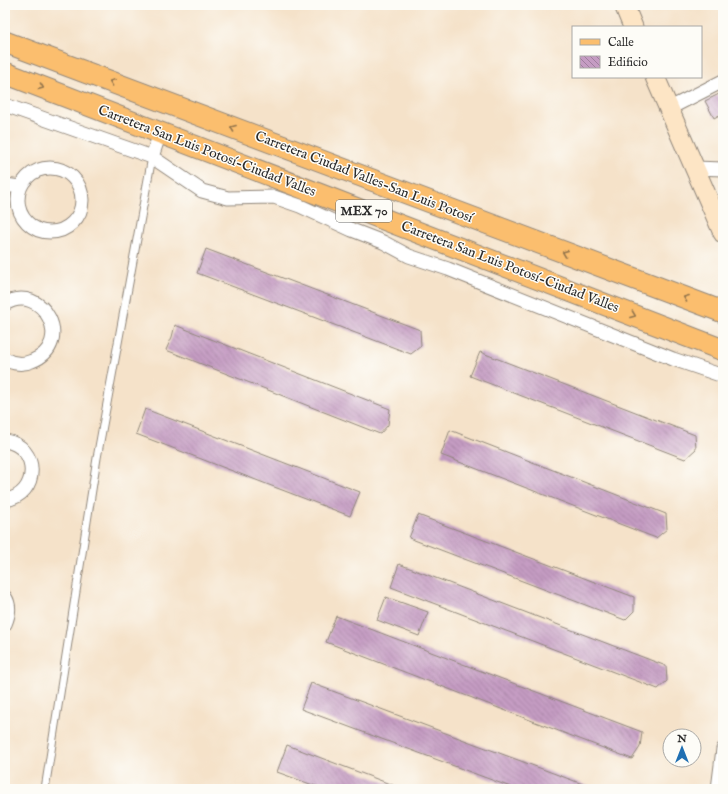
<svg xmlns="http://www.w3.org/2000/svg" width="728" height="794" viewBox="0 0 728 794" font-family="'IM FELL English',serif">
	<defs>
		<pattern id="building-back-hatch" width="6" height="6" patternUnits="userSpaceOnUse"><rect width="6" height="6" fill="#c59cc3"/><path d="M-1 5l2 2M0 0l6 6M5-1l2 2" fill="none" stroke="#a07f9f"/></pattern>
	</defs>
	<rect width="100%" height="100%" fill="#fdfcf7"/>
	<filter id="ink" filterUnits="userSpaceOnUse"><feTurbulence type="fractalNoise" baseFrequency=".025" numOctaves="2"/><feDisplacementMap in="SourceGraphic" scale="8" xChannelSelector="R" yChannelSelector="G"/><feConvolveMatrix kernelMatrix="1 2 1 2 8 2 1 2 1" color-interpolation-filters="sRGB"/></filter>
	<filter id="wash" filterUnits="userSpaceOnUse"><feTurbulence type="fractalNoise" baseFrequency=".012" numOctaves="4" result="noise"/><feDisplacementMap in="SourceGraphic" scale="16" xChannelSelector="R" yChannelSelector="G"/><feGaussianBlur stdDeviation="0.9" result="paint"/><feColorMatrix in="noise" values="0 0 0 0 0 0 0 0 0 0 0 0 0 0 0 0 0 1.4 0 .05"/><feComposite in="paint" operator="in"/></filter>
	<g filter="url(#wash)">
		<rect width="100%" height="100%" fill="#f5e2c9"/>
		<g id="blocks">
			<path fill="url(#building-back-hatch)" d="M 721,93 L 723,96 L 723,113 L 714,118 L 705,101 Z
				M 206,249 L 420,330 L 421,346 L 411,354 L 197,273 Z
				M 175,325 L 390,409 L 388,425 L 380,434 L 166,350 L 172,337 Z
				M 480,352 L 695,435 L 696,449 L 685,459 L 470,376 Z
				M 145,409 L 360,492 L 350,516 L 136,434 Z
				M 450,430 L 666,514 L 667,529 L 656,538 L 441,455 Z
				M 418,515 L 634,597 L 634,611 L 625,620 L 409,538 Z
				M 399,564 L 666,666 L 667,681 L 658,689 L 391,587 Z
				M 386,597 L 428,612 L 419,636 L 377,620 Z
				M 336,616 L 642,732 L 640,747 L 632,759 L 326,642 Z
				M 311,683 L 596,789 L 516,789 L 301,709 Z
				M 287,745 L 403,789 L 324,789 L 277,772 Z"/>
		</g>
	</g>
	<g filter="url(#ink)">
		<use href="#blocks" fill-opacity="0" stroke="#90867a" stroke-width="1"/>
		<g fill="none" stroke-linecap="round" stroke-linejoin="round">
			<g stroke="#90867a" stroke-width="9">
				<path id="lane" d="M 45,789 L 97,458 L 152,157"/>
			</g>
			<g stroke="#90867a" stroke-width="15">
				<path id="street" d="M 5,105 L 152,157 L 202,191 L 228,198 L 274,197 L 300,206 L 352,230 L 383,242 L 409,256 L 448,269 L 673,359 L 723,376
					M 668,109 L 723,81
					M 152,157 L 160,133
					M18 200a32 32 0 1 1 64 0a32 32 0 1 1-64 0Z
					M 694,168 L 723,169
					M 5,185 L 20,187
					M 5,304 C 42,281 76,344 32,361 C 23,365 13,364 5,359
					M 5,441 C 40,446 40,495 5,500
					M 5,597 C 11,606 9,615 5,624
					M 718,789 L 723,749"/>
			</g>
			<g stroke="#90867a" stroke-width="21">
				<path id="secondary" d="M 624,5 L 633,27
					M 655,77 L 723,233"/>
			</g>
			<g stroke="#90867a" stroke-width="23">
				<path id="primary" d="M 5,42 L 723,312
					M 5,73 L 723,350"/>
			</g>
			<use href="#lane" stroke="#fff" stroke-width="7"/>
			<use href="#street" stroke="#fff" stroke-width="13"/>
			<use href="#secondary" stroke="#fde5c5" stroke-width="19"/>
			<use href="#primary" stroke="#fbbe6e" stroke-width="21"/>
		</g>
		<defs><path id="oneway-chevron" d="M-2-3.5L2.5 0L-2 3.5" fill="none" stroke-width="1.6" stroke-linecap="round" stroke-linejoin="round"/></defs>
		<g stroke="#93744c">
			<use href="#oneway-chevron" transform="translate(112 82) rotate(-159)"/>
			<use href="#oneway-chevron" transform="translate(41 87) rotate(21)"/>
			<use href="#oneway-chevron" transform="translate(233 128) rotate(-159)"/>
			<use href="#oneway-chevron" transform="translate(565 253) rotate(-159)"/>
			<use href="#oneway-chevron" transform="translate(686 298) rotate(-159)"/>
			<use href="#oneway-chevron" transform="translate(633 315) rotate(21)"/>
		</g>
	</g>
	<g text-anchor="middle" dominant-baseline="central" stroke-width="3" stroke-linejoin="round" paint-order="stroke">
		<rect fill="#fdfcf7" stroke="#6a6a68" stroke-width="1" x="336" y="200" width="56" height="22" rx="3"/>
		<g font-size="13" font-weight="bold" fill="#2b2b2b">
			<text x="364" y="211">MEX 70</text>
		</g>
		<g font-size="14" fill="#2b2b2b" stroke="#fdfcf7">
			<text transform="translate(207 151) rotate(21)">Carretera San Luis Potosí-Ciudad Valles</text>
			<text transform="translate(364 177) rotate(21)">Carretera Ciudad Valles-San Luis Potosí</text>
			<text transform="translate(510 267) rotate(21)">Carretera San Luis Potosí-Ciudad Valles</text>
		</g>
	</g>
	<rect width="728" height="794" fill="none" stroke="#fdfcf7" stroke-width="20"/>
	<rect x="572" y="26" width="130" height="52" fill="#fdfcf7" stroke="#a9a8a5"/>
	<rect x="580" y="39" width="20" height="6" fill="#fbbe6e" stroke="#a9a8a5"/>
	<text x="608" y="46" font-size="12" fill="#2b2b2b">Calle</text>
	<rect x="580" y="56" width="20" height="12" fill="url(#building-back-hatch)" stroke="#a9a8a5"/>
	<text x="608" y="66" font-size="12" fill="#2b2b2b">Edificio</text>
	<g transform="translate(682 748)"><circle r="19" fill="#fdfcf7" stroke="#a9a8a5"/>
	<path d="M0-3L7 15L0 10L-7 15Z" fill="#1f6fb2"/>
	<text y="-6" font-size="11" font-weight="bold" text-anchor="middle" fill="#2b2b2b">N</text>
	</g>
</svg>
